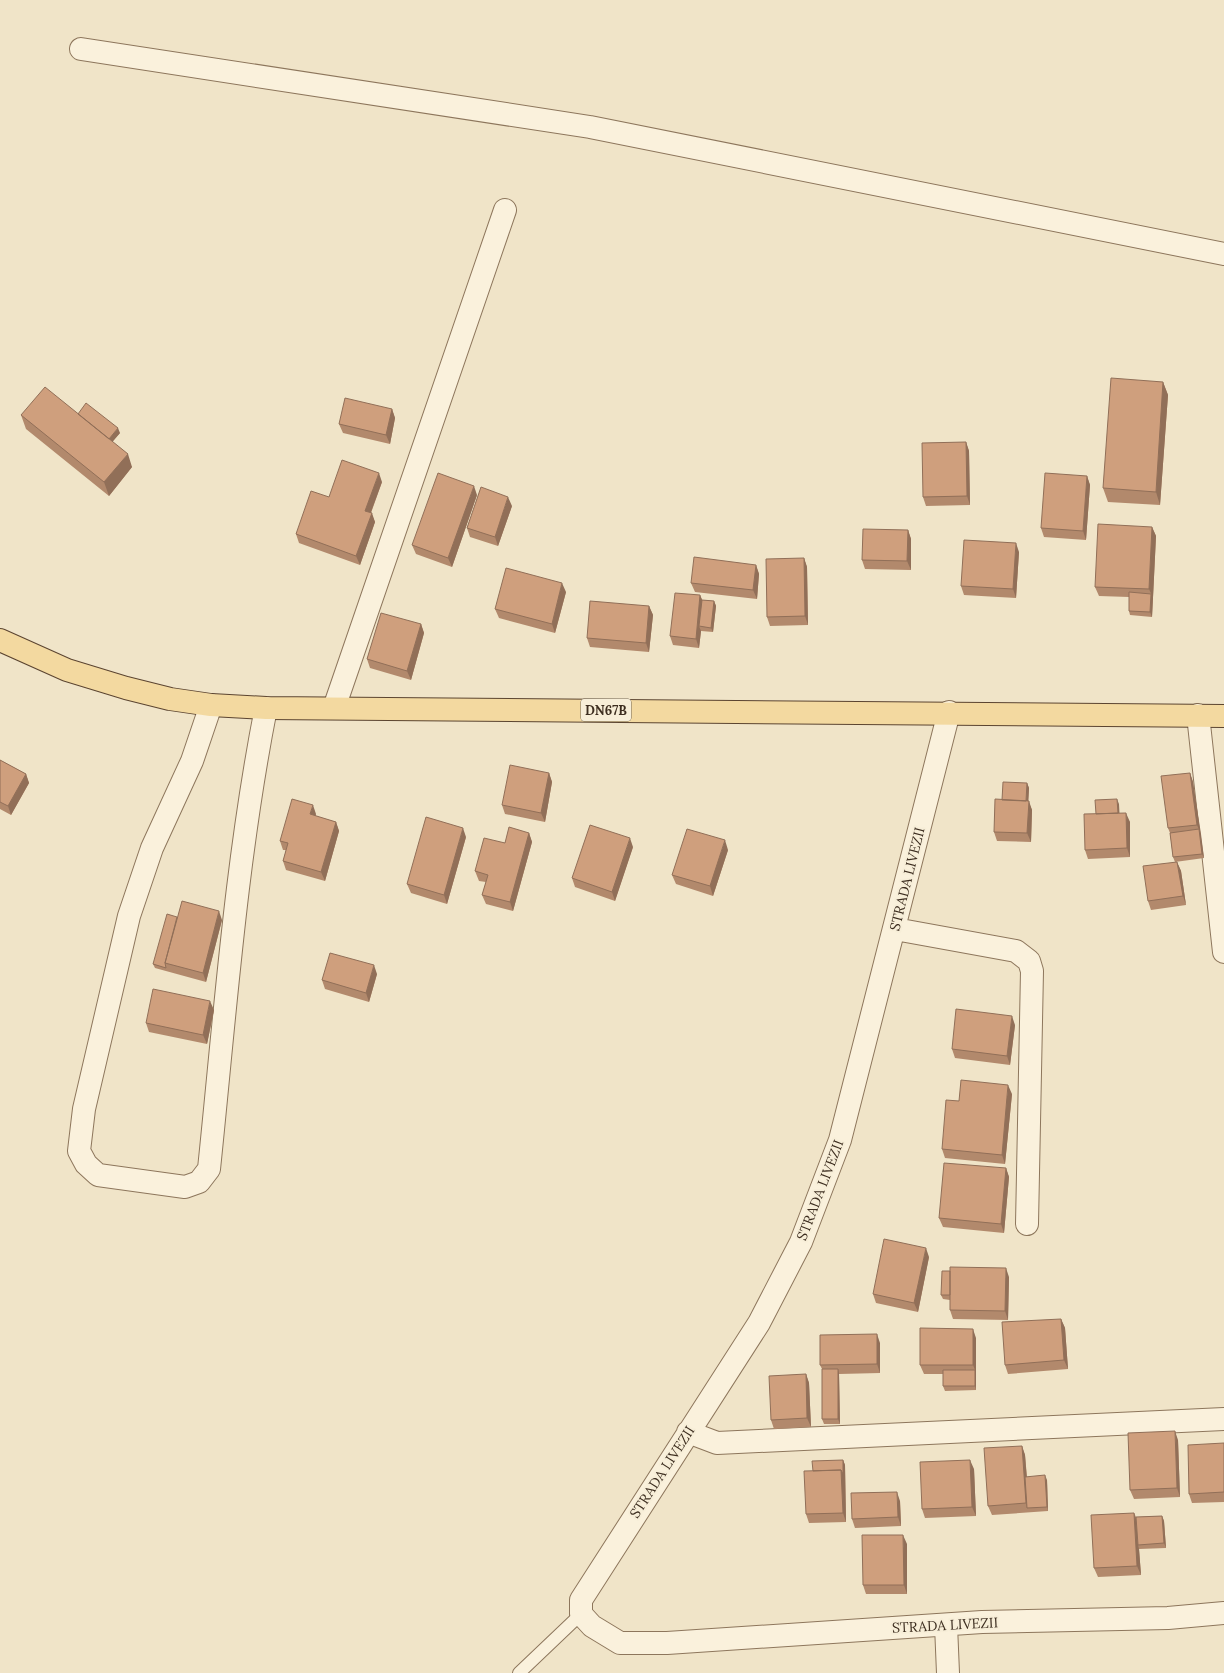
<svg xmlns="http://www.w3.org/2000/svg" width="1224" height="1673" viewBox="0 0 1224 1673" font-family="Lora,serif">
	<rect width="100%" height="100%" fill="#f0e4c8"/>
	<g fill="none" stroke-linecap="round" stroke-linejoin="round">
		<g stroke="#8d765c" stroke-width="14">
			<path id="service" d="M 519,1673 L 581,1614"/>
		</g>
		<g stroke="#8d765c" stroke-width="24">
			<path id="minor" d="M 81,49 L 590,127 L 1224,254
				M 211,705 L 192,761 L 152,848 L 129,916 L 84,1109 L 79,1151 L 86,1164 L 98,1175 L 185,1187 L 199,1182 L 209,1169 C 225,1015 236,860 266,708
				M 334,708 L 505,210
				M 949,712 L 840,1140 L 801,1242 L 759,1323 L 581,1600 L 581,1614 L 592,1626 L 620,1643 L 667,1643 L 982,1622 L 1168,1618 L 1224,1613
				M 1198,715 L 1224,952
				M 895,929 L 1016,951 L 1029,961 L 1032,971 L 1027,1224
				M 688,1432 L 717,1443 L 1224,1419
				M 946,1625 L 948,1673"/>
		</g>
		<g stroke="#5b4430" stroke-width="24">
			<path id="primary" d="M 0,640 L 67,670 L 126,688 L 170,699 L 211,705 L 266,708 L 1224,716"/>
		</g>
		<use href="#service" stroke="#faf1dc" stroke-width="12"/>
		<use href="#minor" stroke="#faf1dc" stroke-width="22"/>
		<use href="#primary" stroke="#f3d9a0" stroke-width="22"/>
	</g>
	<path fill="#b2896c" d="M 1163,382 L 1168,395 L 1160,505 L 1108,502 L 1103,488 Z
		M 392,409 L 395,418 L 390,444 L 343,433 L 339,424 Z
		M 78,414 L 120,433 L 112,442 L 132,467 L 109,496 L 26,429 L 21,415 Z
		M 966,442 L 969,451 L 970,505 L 926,506 L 923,497 Z
		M 1087,476 L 1090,485 L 1086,540 L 1044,537 L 1041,528 Z
		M 382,482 L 371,513 L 375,522 L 360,565 L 299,543 L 296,534 L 329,497 Z
		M 477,495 L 452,567 L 416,554 L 412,545 Z
		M 512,506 L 498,546 L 470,537 L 467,528 Z
		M 1152,527 L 1156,536 L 1152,617 L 1130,615 L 1129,611 L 1129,597 L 1099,596 L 1095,587 Z
		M 908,530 L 911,539 L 911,570 L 865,569 L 862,560 Z
		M 1019,552 L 1016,598 L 964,595 L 961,586 Z
		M 804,558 L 807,567 L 808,625 L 770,626 L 767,617 Z
		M 756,565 L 759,574 L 757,599 L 695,592 L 691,583 Z
		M 566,592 L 555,633 L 499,618 L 495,609 Z
		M 700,595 L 702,600 L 714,601 L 716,606 L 713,632 L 701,631 L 699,648 L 673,645 L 670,636 Z
		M 649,606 L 653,615 L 649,652 L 590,647 L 587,638 Z
		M 421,624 L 424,633 L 411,680 L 370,668 L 367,659 Z
		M 0,760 L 26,774 L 29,783 L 11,815 L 0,809 Z
		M 549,773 L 552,782 L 545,822 L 505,814 L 502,805 Z
		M 1190,773 L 1193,782 L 1204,858 L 1175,862 L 1173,857 L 1170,833 L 1168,828 Z
		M 1027,783 L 1029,788 L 1028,801 L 1032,810 L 1031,842 L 997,841 L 994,832 L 1002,800 Z
		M 1119,804 L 1119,813 L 1130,822 L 1130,857 L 1088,859 L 1085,850 L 1096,814 Z
		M 316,814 L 316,816 L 336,822 L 339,831 L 325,881 L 286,870 L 283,861 L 286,850 L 283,850 L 280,841 Z
		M 529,833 L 532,842 L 513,911 L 486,904 L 482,895 L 486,882 L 479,881 L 475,871 L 505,843 Z
		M 466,837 L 447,904 L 411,893 L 407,884 Z
		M 633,847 L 615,901 L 575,887 L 572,878 Z
		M 728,850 L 713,896 L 676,884 L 672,875 Z
		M 1177,862 L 1181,871 L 1186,905 L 1151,910 L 1148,901 Z
		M 177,917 L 222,920 L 206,982 L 155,968 L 153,964 Z
		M 377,974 L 369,1002 L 325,989 L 322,980 Z
		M 214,1010 L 207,1044 L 149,1032 L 146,1023 Z
		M 1015,1025 L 1010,1065 L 955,1058 L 952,1049 Z
		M 1012,1094 L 1005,1164 L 945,1158 L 942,1149 Z
		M 1006,1168 L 1009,1177 L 1004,1233 L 943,1227 L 939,1218 Z
		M 929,1257 L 918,1312 L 876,1303 L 873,1294 Z
		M 1009,1277 L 1008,1320 L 953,1319 L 950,1310 L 950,1300 L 943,1299 L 941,1295 Z
		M 1061,1319 L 1065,1328 L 1068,1369 L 1008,1374 L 1005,1365 Z
		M 976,1338 L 976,1390 L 945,1391 L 943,1386 L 943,1374 L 924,1374 L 920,1365 Z
		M 880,1343 L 880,1373 L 839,1374 L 840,1424 L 824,1424 L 822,1419 L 822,1369 L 820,1365 Z
		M 806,1374 L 809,1383 L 811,1427 L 774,1429 L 771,1420 Z
		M 1178,1440 L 1180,1497 L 1134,1499 L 1130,1490 Z
		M 1224,1443 L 1224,1502 L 1192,1503 L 1189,1494 Z
		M 1022,1446 L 1025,1455 L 1027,1477 L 1047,1480 L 1048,1511 L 992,1515 L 988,1506 Z
		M 843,1460 L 845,1465 L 846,1522 L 809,1523 L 806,1514 L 813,1471 Z
		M 974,1469 L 976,1516 L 925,1518 L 922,1509 Z
		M 900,1501 L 901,1526 L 855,1528 L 852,1519 Z
		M 1134,1513 L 1136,1517 L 1162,1516 L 1164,1521 L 1166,1548 L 1139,1549 L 1141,1575 L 1098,1577 L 1094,1568 Z
		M 907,1544 L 907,1594 L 866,1594 L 863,1585 Z"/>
	<path fill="#916f58" d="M 1163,382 L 1168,395 L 1160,505 L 1156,492 Z
		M 392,409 L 395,418 L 390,444 L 386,435 Z
		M 118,428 L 120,433 L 108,447 L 106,443 Z
		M 966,442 L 969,451 L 970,505 L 967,496 Z
		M 128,454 L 132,467 L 109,496 L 104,482 Z
		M 379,473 L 382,482 L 368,520 L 365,511 Z
		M 1087,476 L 1090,485 L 1086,540 L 1083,531 Z
		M 474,486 L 477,495 L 452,567 L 448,558 Z
		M 508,497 L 512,506 L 498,546 L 495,537 Z
		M 372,513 L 375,522 L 360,565 L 356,556 Z
		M 1152,527 L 1156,536 L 1153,598 L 1149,589 Z
		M 908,530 L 911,539 L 911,570 L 907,561 Z
		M 1016,543 L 1019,552 L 1016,598 L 1013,589 Z
		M 804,558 L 807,567 L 808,625 L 805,616 Z
		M 756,565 L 759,574 L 757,599 L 753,590 Z
		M 562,583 L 566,592 L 555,633 L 552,624 Z
		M 1151,594 L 1153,598 L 1152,617 L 1150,612 Z
		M 700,595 L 704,604 L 699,626 L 701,631 L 699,648 L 696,639 Z
		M 714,601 L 716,606 L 713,632 L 711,628 Z
		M 649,606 L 653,615 L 649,652 L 646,643 Z
		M 421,624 L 424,633 L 411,680 L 407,671 Z
		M 549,773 L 552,782 L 545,822 L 541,813 Z
		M 1190,773 L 1193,782 L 1201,834 L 1197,825 Z
		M 26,774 L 29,783 L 11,815 L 8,806 Z
		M 1027,783 L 1029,788 L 1028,809 L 1026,805 Z
		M 1117,799 L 1119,804 L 1120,823 L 1118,818 Z
		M 1029,801 L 1032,810 L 1031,842 L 1027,833 Z
		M 313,805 L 316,814 L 313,823 L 310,814 Z
		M 1126,813 L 1130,822 L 1130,857 L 1127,848 Z
		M 336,822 L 339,831 L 325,881 L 321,872 Z
		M 463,828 L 466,837 L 447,904 L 444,895 Z
		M 1199,829 L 1201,834 L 1204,858 L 1202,854 Z
		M 529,833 L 532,842 L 513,911 L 510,902 Z
		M 630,838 L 633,847 L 615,901 L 612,892 Z
		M 725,840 L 728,850 L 713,896 L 710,886 Z
		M 1177,862 L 1181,871 L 1186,905 L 1183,896 Z
		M 219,911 L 222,920 L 206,982 L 203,973 Z
		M 374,965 L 377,974 L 369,1002 L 366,993 Z
		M 210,1001 L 214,1010 L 207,1044 L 203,1035 Z
		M 1012,1016 L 1015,1025 L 1010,1065 L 1007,1056 Z
		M 1008,1085 L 1012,1094 L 1005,1164 L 1002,1155 Z
		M 1006,1168 L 1009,1177 L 1004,1233 L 1001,1224 Z
		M 926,1248 L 929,1257 L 918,1312 L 914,1303 Z
		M 1006,1268 L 1009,1277 L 1008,1320 L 1005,1311 Z
		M 1061,1319 L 1065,1328 L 1068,1369 L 1064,1360 Z
		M 973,1329 L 976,1338 L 976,1390 L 975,1386 L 975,1370 L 973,1365 Z
		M 877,1334 L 880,1343 L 880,1373 L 877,1364 Z
		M 838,1369 L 839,1373 L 840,1424 L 838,1419 Z
		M 806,1374 L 809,1383 L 811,1427 L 807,1418 Z
		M 1175,1431 L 1178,1440 L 1180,1497 L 1177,1488 Z
		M 1022,1446 L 1025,1455 L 1029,1508 L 1027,1508 L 1026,1503 Z
		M 843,1460 L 845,1465 L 846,1522 L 843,1513 L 841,1470 Z
		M 970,1460 L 974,1469 L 976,1516 L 972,1507 Z
		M 1045,1475 L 1047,1480 L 1048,1511 L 1047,1507 Z
		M 897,1492 L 900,1501 L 901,1526 L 898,1517 Z
		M 1134,1513 L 1137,1522 L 1138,1545 L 1139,1549 L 1141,1575 L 1137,1566 Z
		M 1162,1516 L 1164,1521 L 1166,1548 L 1164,1543 Z
		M 903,1535 L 907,1544 L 907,1594 L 904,1585 Z"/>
	<path fill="#cf9f7d" stroke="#916f58" d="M 1111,378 L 1163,382 L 1156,492 L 1103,488 Z
		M 45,387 L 128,454 L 104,482 L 21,415 Z
		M 345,398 L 392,409 L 386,435 L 339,424 Z
		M 86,403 L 118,428 L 109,439 L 78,414 Z
		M 966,442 L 967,496 L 923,497 L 922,443 Z
		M 342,460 L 379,473 L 365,511 L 372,513 L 356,556 L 296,534 L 311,491 L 329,497 Z
		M 438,473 L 474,486 L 448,558 L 412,545 Z
		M 1045,473 L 1087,476 L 1083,531 L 1041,528 Z
		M 481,487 L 508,497 L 495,537 L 467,528 Z
		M 1098,524 L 1152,527 L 1149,589 L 1095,587 Z
		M 863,529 L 908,530 L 907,561 L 862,560 Z
		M 964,540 L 1016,543 L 1013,589 L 961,586 Z
		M 694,557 L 756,565 L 753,590 L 691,583 Z
		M 804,558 L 805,616 L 767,617 L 766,559 Z
		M 506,568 L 562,583 L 552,624 L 495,609 Z
		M 1129,592 L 1151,594 L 1150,612 L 1129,611 Z
		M 675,593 L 700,595 L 696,639 L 670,636 Z
		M 702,600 L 714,601 L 711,628 L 699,626 Z
		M 590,601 L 649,606 L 646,643 L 587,638 Z
		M 381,613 L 421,624 L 407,671 L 367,659 Z
		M 0,760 L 26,774 L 8,806 L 0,802 Z
		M 510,765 L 549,773 L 541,813 L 502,805 Z
		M 1190,773 L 1197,825 L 1168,828 L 1161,776 Z
		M 1003,782 L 1027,783 L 1026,801 L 1002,800 Z
		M 292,799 L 313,805 L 310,814 L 336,822 L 321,872 L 283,861 L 288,843 L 280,841 Z
		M 995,799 L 1029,801 L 1027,833 L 994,832 Z
		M 1117,799 L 1118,813 L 1096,814 L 1095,800 Z
		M 1126,813 L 1127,848 L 1085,850 L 1084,814 Z
		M 426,817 L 463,828 L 444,895 L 407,884 Z
		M 590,825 L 630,838 L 612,892 L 572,878 Z
		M 509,827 L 529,833 L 510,902 L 482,895 L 488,875 L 475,871 L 484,838 L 505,843 Z
		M 687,829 L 725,840 L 710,886 L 672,875 Z
		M 1199,829 L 1202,854 L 1173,857 L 1170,833 Z
		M 1177,862 L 1183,896 L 1148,901 L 1143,866 Z
		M 182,901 L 219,911 L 203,973 L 165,963 Z
		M 167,914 L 177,917 L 165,963 L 166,968 L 153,964 Z
		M 330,953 L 374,965 L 366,993 L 322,980 Z
		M 153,989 L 210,1001 L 203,1035 L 146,1023 Z
		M 956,1009 L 1012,1016 L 1007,1056 L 952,1049 Z
		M 961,1080 L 1008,1085 L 1002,1155 L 942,1149 L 946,1100 L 959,1101 Z
		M 944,1163 L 1006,1168 L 1001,1224 L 939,1218 Z
		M 884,1239 L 926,1248 L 914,1303 L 873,1294 Z
		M 950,1267 L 1006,1268 L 1005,1311 L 950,1310 Z
		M 942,1271 L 950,1271 L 950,1295 L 941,1295 Z
		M 1061,1319 L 1064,1360 L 1005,1365 L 1002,1322 Z
		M 920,1328 L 973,1329 L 973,1365 L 920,1365 Z
		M 877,1334 L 877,1364 L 820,1365 L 820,1335 Z
		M 822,1369 L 838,1369 L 838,1419 L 822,1419 Z
		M 943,1370 L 975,1370 L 975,1386 L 943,1386 Z
		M 806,1374 L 807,1418 L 771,1420 L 769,1376 Z
		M 1175,1431 L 1177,1488 L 1130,1490 L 1128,1433 Z
		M 1224,1443 L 1224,1492 L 1189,1494 L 1188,1445 Z
		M 1022,1446 L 1026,1503 L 988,1506 L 984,1448 Z
		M 843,1460 L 843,1474 L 841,1470 L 813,1471 L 812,1461 Z
		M 970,1460 L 972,1507 L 922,1509 L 920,1462 Z
		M 841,1470 L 843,1513 L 806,1514 L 804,1471 Z
		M 1045,1475 L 1047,1507 L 1027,1508 L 1025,1477 Z
		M 897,1492 L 898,1517 L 852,1519 L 851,1493 Z
		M 1134,1513 L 1137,1566 L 1094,1568 L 1091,1515 Z
		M 1162,1516 L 1164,1543 L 1138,1545 L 1136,1517 Z
		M 862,1535 L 903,1535 L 904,1585 L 863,1585 Z"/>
	<g text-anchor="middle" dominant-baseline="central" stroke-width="4" stroke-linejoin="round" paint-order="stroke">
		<rect fill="#f7eed8" stroke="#756857" stroke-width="1" x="581" y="699" width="50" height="22" rx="3"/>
		<g font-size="13" font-weight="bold" fill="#3d2e20">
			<text x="606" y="710">DN67B</text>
		</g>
		<g font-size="14" fill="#3d2e20" stroke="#f7eed8">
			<text transform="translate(907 879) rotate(-76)">STRADA LIVEZII</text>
			<text transform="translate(820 1190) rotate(-69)">STRADA LIVEZII</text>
			<text transform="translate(662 1472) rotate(-57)">STRADA LIVEZII</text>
			<text transform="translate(945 1625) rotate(-3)">STRADA LIVEZII</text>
		</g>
	</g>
</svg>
